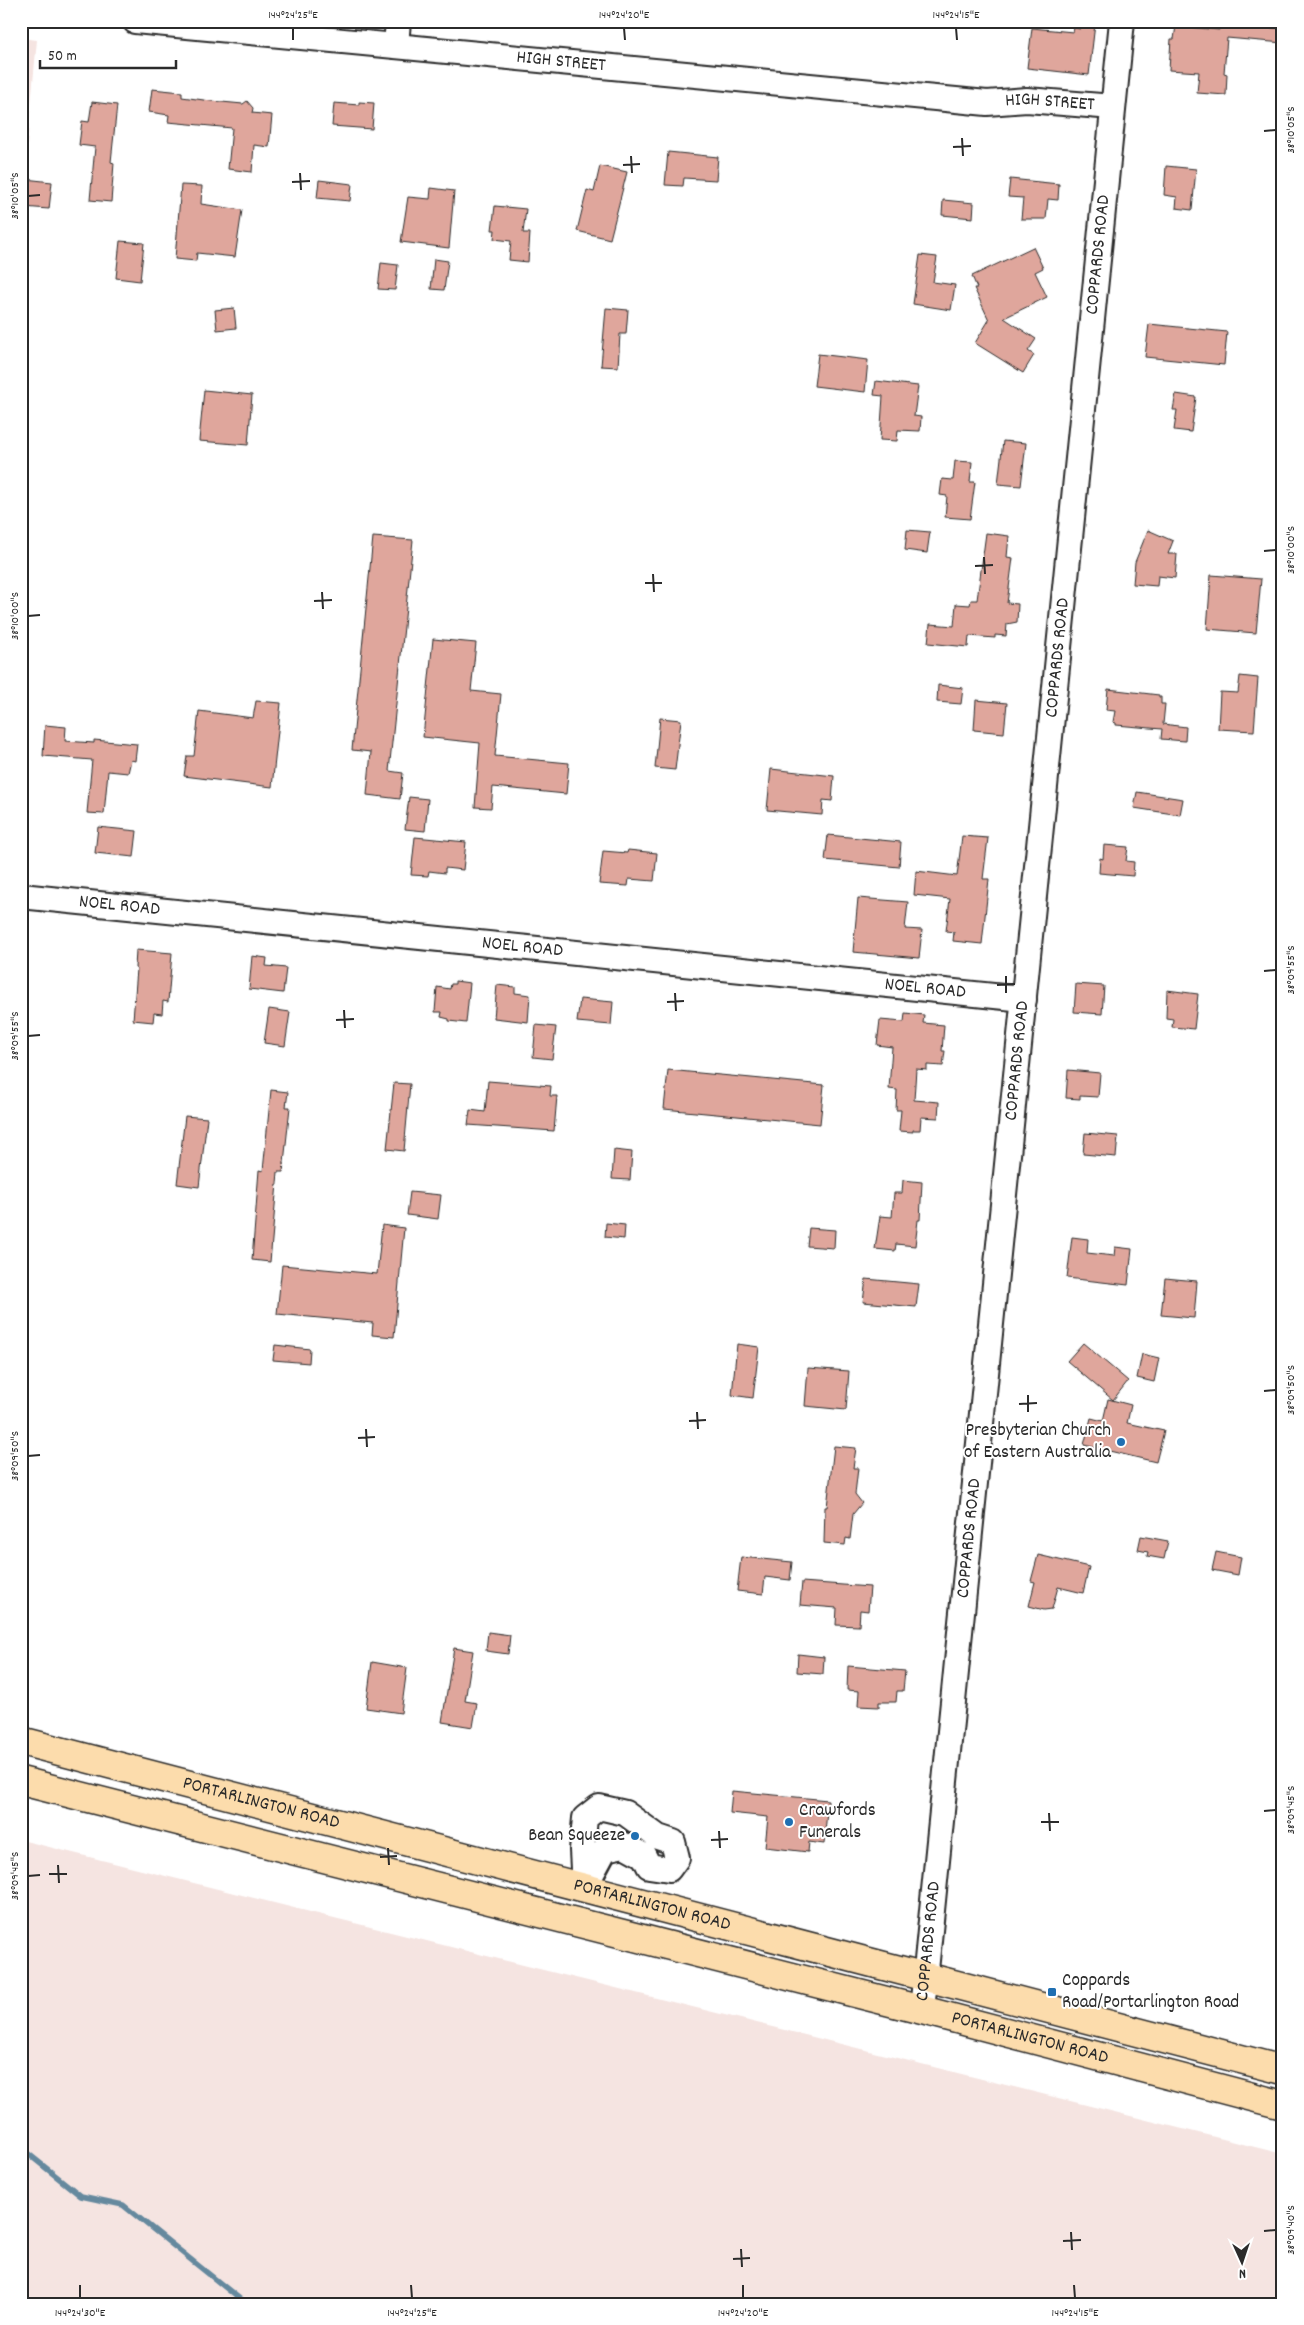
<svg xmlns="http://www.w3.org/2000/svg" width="1304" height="2325" viewBox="0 0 1304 2325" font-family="Dekko,sans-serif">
	<rect width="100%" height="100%" fill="#fff"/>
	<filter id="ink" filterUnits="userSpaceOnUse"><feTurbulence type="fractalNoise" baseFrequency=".02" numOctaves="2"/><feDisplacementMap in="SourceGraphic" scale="10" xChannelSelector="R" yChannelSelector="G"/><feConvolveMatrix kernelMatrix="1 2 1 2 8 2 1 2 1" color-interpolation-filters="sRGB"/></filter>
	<g filter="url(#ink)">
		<path fill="#f5e4e1" d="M 21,38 L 37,40 L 21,211 Z
			M 21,1840 L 1283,2154 L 1283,2304 L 21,2304 Z"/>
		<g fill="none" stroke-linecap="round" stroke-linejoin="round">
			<path stroke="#65899e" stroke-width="5.5" d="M 21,2148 L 81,2196 L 123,2205 L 246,2304"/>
		</g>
		<path fill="#dfa69c" stroke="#2b2b2b" d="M 1081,22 L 1095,24 L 1089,75 L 1027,68 L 1032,28 L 1073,32 L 1074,28 L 1080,29 Z
			M 1220,23 L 1283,29 L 1283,43 L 1227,38 L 1224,73 L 1227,74 L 1226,95 L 1197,93 L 1199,72 L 1169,70 L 1171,39 L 1174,39 L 1176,26 L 1219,30 Z
			M 152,89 L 182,92 L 182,97 L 211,101 L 243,104 L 247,101 L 253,108 L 252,113 L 272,115 L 269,147 L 254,145 L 252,172 L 228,169 L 232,128 L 168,122 L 169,115 L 149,112 Z
			M 92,102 L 117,105 L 111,162 L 114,163 L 111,202 L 90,200 L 95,147 L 79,145 L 82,121 L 89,122 Z
			M 359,102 L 374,103 L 372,129 L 332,126 L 334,103 L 359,105 Z
			M 668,152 L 718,157 L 716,180 L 684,178 L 683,186 L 665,185 Z
			M 600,166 L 627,172 L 610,239 L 577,231 L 587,190 L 594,192 Z
			M 1166,166 L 1196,169 L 1192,210 L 1176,208 L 1177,197 L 1164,195 Z
			M 25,179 L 52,182 L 49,209 L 23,207 Z
			M 1010,179 L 1059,184 L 1058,200 L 1048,199 L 1046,219 L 1021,219 L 1023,198 L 1008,197 Z
			M 319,180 L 352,184 L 350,201 L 317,198 Z
			M 181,185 L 202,186 L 201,204 L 242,210 L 235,257 L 197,253 L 196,261 L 175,259 Z
			M 431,188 L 454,191 L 449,248 L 401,242 L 408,197 L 430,199 Z
			M 943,200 L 974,203 L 973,218 L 942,215 Z
			M 495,206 L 526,209 L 523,233 L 530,233 L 528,262 L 509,260 L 511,241 L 494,239 L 495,230 L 492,230 Z
			M 120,241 L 144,243 L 140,281 L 116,278 Z
			M 1033,247 L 1043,268 L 1035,272 L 1047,297 L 1004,318 L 1036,339 L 1028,351 L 1034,355 L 1023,373 L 975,343 L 989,320 L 974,288 L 977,288 L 972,276 Z
			M 920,255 L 937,257 L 933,282 L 955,285 L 951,310 L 913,304 Z
			M 434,259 L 448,261 L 444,290 L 431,289 Z
			M 381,263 L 398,265 L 395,290 L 378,289 Z
			M 234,308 L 236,328 L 217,330 L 215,310 Z
			M 606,308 L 628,310 L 626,334 L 620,334 L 618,367 L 601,366 Z
			M 1149,324 L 1227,332 L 1224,365 L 1145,357 Z
			M 818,354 L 868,360 L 865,392 L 814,386 Z
			M 876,381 L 918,386 L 914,416 L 921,417 L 920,431 L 898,430 L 897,441 L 880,440 L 883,396 L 874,395 Z
			M 204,390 L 252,395 L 248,445 L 199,441 Z
			M 1176,394 L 1196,397 L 1191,432 L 1174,430 L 1177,410 L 1173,410 Z
			M 1003,441 L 1026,443 L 1021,486 L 998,484 Z
			M 955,461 L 972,462 L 970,482 L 975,482 L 970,519 L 945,517 L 947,496 L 940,495 L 942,479 L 953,480 Z
			M 907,530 L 930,532 L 927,553 L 905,550 Z
			M 1148,530 L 1173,541 L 1168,554 L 1177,554 L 1175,578 L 1158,576 L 1157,586 L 1133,584 L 1135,562 Z
			M 986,533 L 1009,536 L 1007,557 L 1013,558 L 1007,603 L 1018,604 L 1017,622 L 1007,624 L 1006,636 L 995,635 L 995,638 L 969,636 L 968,647 L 928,643 L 930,624 L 954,626 L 956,604 L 970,605 L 971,600 L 977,600 Z
			M 373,537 L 413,540 L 389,771 L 403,773 L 400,799 L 367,795 L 371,752 L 352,750 Z
			M 1211,575 L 1261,579 L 1256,633 L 1207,629 Z
			M 433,639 L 476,643 L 471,691 L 501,694 L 495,756 L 569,763 L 566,794 L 493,787 L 491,808 L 475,807 L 480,743 L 423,737 Z
			M 1240,676 L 1258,678 L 1254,731 L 1218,729 L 1220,692 L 1238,693 Z
			M 938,685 L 963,688 L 961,704 L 937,702 Z
			M 1108,689 L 1159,695 L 1159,697 L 1161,697 L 1161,704 L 1165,704 L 1163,724 L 1186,727 L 1185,741 L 1161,739 L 1162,729 L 1116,725 L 1116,723 L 1113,722 L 1115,711 L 1106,710 Z
			M 976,700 L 1007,703 L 1004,733 L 974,730 Z
			M 256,701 L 281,703 L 272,787 L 184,776 L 187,756 L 194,756 L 199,711 L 253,718 Z
			M 660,718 L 681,720 L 675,770 L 655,768 Z
			M 45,725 L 66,727 L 65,741 L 94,743 L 94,740 L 137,744 L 135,761 L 131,760 L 128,773 L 108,771 L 104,814 L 87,813 L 92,760 L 43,756 Z
			M 771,769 L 834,776 L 832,801 L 823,800 L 822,815 L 767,810 Z
			M 1137,792 L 1183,799 L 1180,815 L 1134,808 Z
			M 409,797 L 428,799 L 425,831 L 405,829 Z
			M 98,827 L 137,831 L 134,857 L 95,853 Z
			M 828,835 L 901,842 L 899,867 L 825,860 Z
			M 962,836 L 988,838 L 983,879 L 989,879 L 982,944 L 953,941 L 954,932 L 946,931 L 950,899 L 914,895 L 916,871 L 957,876 Z
			M 415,837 L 466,842 L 463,870 L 445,868 L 445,873 L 429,871 L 428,876 L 411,875 Z
			M 1104,845 L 1128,847 L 1126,861 L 1134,862 L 1133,876 L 1099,873 L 1100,858 L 1103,859 Z
			M 628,850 L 657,853 L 654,881 L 629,879 L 628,886 L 599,884 L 603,851 L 627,853 Z
			M 858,898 L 908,902 L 905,929 L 922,930 L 919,958 L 853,952 Z
			M 136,950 L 172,953 L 168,1002 L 163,1001 L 162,1014 L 154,1013 L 153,1022 L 133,1020 L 137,969 L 135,968 Z
			M 252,956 L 267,958 L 266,966 L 286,968 L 283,993 L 249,989 Z
			M 455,981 L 470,983 L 466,1023 L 449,1021 L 449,1019 L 441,1017 L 442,1012 L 435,1012 L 437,987 L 450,989 L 451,984 L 455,984 Z
			M 1076,984 L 1104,986 L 1102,1014 L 1074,1012 Z
			M 497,985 L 515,987 L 515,993 L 530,995 L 528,1022 L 494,1018 Z
			M 1167,990 L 1198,994 L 1194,1029 L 1172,1027 L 1173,1019 L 1166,1018 Z
			M 580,999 L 613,1002 L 611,1025 L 577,1022 Z
			M 269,1009 L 290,1012 L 285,1046 L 264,1043 Z
			M 905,1013 L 924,1015 L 923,1023 L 944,1025 L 942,1051 L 945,1051 L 943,1066 L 927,1065 L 927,1070 L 916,1069 L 914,1100 L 939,1102 L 938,1118 L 921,1117 L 920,1130 L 913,1130 L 913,1132 L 899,1131 L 901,1110 L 896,1110 L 897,1090 L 889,1089 L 892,1047 L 877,1045 L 880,1020 L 904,1022 Z
			M 536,1025 L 556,1027 L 552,1059 L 533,1057 Z
			M 668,1070 L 824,1085 L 820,1124 L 664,1109 Z
			M 1068,1070 L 1100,1073 L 1098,1097 L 1080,1096 L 1080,1099 L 1066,1098 Z
			M 488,1081 L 551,1086 L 550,1096 L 557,1096 L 554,1131 L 468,1125 L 470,1110 L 485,1112 Z
			M 394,1083 L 410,1084 L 404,1151 L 387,1149 Z
			M 271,1090 L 288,1092 L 286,1107 L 290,1107 L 283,1172 L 278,1172 L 270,1262 L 252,1260 L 259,1170 L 263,1171 Z
			M 185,1116 L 207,1118 L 199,1187 L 177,1184 Z
			M 1085,1133 L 1118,1136 L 1116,1157 L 1083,1154 Z
			M 614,1150 L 632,1152 L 630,1180 L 612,1179 Z
			M 903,1180 L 922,1182 L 920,1220 L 918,1220 L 915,1246 L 896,1244 L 895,1251 L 875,1249 L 880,1216 L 892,1217 L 894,1193 L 902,1193 Z
			M 410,1192 L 441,1195 L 438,1219 L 407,1215 Z
			M 606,1223 L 625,1225 L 624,1239 L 605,1237 Z
			M 382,1225 L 404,1228 L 394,1337 L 372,1335 L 373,1323 L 277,1314 L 282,1265 L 377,1274 Z
			M 809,1228 L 835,1230 L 834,1248 L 807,1246 Z
			M 1072,1237 L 1088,1239 L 1087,1253 L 1114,1256 L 1115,1247 L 1132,1249 L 1128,1285 L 1067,1278 Z
			M 1165,1278 L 1197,1281 L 1194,1318 L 1161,1315 Z
			M 866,1279 L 919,1284 L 916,1307 L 863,1302 Z
			M 1083,1343 L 1128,1381 L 1113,1400 L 1067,1361 Z
			M 737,1344 L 759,1347 L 753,1398 L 732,1395 Z
			M 275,1345 L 310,1349 L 309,1363 L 273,1360 Z
			M 1142,1354 L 1159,1358 L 1154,1382 L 1137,1378 Z
			M 808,1368 L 849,1371 L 846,1410 L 805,1406 Z
			M 1108,1399 L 1131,1405 L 1127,1423 L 1164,1431 L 1156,1462 L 1084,1445 L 1091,1418 L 1103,1421 Z
			M 834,1446 L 856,1448 L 853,1468 L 858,1468 L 855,1494 L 862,1503 L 853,1514 L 850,1539 L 846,1538 L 845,1545 L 824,1543 L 825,1507 L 827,1507 Z
			M 1141,1536 L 1168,1541 L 1164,1559 L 1147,1556 L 1148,1552 L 1138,1550 Z
			M 1216,1552 L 1241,1557 L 1238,1575 L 1212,1570 Z
			M 1038,1555 L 1089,1567 L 1083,1593 L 1058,1587 L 1052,1609 L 1044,1610 L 1029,1606 L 1035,1582 L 1031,1581 Z
			M 741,1557 L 792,1562 L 790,1580 L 765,1577 L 763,1594 L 737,1591 Z
			M 802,1582 L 870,1587 L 868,1611 L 860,1610 L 859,1626 L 836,1625 L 837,1608 L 800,1605 Z
			M 488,1632 L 510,1635 L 508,1654 L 486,1651 Z
			M 454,1648 L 473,1651 L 465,1701 L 477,1703 L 473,1727 L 442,1722 Z
			M 798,1654 L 824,1657 L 823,1674 L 797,1672 Z
			M 372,1662 L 407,1668 L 401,1713 L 366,1708 Z
			M 848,1666 L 905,1671 L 903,1691 L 897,1691 L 896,1702 L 879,1702 L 879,1707 L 858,1706 L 859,1691 L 847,1690 Z
			M 732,1791 L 828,1800 L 824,1844 L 809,1842 L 808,1852 L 765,1847 L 768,1817 L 730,1813 Z"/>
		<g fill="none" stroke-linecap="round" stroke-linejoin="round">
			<g stroke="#2b2b2b" stroke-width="28">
				<g id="minor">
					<path id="s1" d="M 135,21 L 987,103 L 1027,100 L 1113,107"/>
					<path d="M 396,46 L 398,21"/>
					<path id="s2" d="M 21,896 L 1024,999"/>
					<path d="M 599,1807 L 625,1813 L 658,1837 L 673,1842 L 677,1858 L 669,1869 L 649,1866 L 644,1856 L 624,1845 L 605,1849 L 584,1888 L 582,1850 L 585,1818 Z"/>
					<path id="s3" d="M 922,2010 L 1122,21"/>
				</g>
			</g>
			<g stroke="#2b2b2b" stroke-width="31">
				<g id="major">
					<path id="s4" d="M 21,1741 L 1283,2070"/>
					<path id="s5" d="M 21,1781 L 922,2010 L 1283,2105"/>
				</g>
			</g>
			<use href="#minor" stroke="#fff" stroke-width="24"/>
			<use href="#major" stroke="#fcdcac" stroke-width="28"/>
		</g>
	</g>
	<path fill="none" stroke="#2b2b2b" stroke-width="2" d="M 293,28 L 293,40M 624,28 L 625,40M 956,28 L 957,40M 1264,131 L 1276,130M 962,138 L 963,156M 953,147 L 971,146M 631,156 L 632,173M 623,165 L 640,164M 300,173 L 301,190M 292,182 L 310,181M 28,196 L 40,195M 1264,551 L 1276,550M 984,557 L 985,574M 975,566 L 993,565M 653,574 L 654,592M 645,583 L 662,583M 322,592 L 323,609M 314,601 L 332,600M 28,616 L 40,615M 1264,971 L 1276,970M 1006,976 L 1006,993M 997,985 L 1015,984M 675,993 L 676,1011M 667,1002 L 684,1001M 344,1010 L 345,1028M 336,1020 L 354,1019M 28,1036 L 40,1035M 1264,1391 L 1276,1390M 1028,1395 L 1028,1412M 1019,1404 L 1037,1403M 697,1412 L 698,1429M 689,1421 L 706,1420M 366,1429 L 367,1447M 358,1438 L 375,1437M 28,1456 L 40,1455M 1264,1811 L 1276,1810M 1049,1813 L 1050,1831M 1041,1822 L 1059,1822M 719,1831 L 720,1848M 711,1840 L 728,1839M 388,1848 L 389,1865M 380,1857 L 397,1856M 58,1865 L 59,1883M 49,1874 L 67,1874M 28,1876 L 40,1875M 1264,2231 L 1276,2230M 1071,2232 L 1072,2250M 1063,2241 L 1081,2240M 741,2249 L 742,2267M 733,2259 L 750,2258M 80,2285 L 80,2298M 411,2285 L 412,2298M 743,2285 L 743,2298M 1074,2285 L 1075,2298"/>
	<g fill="#1f6fb2" stroke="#fff" stroke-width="2">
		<circle cx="1121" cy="1442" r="5"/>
		<circle cx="789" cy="1822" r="5"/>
		<circle cx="635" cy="1836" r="5"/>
		<rect x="1047" y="1987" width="10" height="10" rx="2.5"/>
	</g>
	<g text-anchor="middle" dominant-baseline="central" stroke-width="4" stroke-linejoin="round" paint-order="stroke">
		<g font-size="19" fill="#2b2b2b" stroke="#fff">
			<text stroke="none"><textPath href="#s1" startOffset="428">HIGH STREET</textPath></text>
			<text stroke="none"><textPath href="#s1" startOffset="919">HIGH STREET</textPath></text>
			<text stroke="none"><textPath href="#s3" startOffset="1764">COPPARDS ROAD</textPath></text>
			<text stroke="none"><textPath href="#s3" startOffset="1359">COPPARDS ROAD</textPath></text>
			<text stroke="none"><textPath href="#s2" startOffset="99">NOEL ROAD</textPath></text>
			<text stroke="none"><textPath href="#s2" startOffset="504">NOEL ROAD</textPath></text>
			<text stroke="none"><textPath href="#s2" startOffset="909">NOEL ROAD</textPath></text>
			<text stroke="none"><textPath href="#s3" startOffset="954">COPPARDS ROAD</textPath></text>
			<text stroke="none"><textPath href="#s3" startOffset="474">COPPARDS ROAD</textPath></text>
			<text stroke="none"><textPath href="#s4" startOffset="248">PORTARLINGTON ROAD</textPath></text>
			<text stroke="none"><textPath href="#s4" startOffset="652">PORTARLINGTON ROAD</textPath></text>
			<text stroke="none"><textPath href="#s3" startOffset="69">COPPARDS ROAD</textPath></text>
			<text stroke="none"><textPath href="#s5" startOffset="1041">PORTARLINGTON ROAD</textPath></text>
		</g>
		<g font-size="19" fill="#2b2b2b" stroke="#fff" text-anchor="end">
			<text x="1111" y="1431">Presbyterian Church<tspan x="1111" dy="22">of Eastern Australia</tspan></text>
			<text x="799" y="1811" text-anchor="start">Crawfords<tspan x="799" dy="22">Funerals</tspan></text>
			<text x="625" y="1836">Bean Squeeze</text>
			<text x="1062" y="1981" text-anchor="start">Coppards<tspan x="1062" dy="22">Road/Portarlington Road</tspan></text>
		</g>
	</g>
	<rect width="1304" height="2325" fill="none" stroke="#fff" stroke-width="55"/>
	<g transform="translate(1242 2262) rotate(177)" stroke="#ffffff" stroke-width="4" paint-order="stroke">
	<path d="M0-4L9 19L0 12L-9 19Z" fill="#2b2b2b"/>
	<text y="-8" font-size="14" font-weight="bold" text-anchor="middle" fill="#2b2b2b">N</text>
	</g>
	<path d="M40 60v8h136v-8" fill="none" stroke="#2b2b2b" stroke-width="2.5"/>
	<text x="48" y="60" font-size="15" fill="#2b2b2b" stroke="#ffffff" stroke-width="4" paint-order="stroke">50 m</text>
	<rect x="28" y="28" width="1248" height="2270" fill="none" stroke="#2b2b2b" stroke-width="2"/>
	<g font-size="12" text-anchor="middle" fill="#2b2b2b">
		<text x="293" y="18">144°24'25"E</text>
		<text x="624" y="18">144°24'20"E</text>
		<text x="956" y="18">144°24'15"E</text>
		<text transform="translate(1290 130) rotate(-90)" y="4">38°10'05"S</text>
		<text transform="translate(14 196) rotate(-90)" y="4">38°10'05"S</text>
		<text transform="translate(1290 550) rotate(-90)" y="4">38°10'00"S</text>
		<text transform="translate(14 616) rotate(-90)" y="4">38°10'00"S</text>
		<text transform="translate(1290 970) rotate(-90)" y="4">38°09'55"S</text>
		<text transform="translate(14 1036) rotate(-90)" y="4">38°09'55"S</text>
		<text transform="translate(1290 1390) rotate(-90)" y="4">38°09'50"S</text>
		<text transform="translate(14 1456) rotate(-90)" y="4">38°09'50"S</text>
		<text transform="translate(1290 1810) rotate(-90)" y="4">38°09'45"S</text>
		<text transform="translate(14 1876) rotate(-90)" y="4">38°09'45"S</text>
		<text transform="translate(1290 2230) rotate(-90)" y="4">38°09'40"S</text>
		<text x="80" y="2316">144°24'30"E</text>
		<text x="412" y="2316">144°24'25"E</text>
		<text x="743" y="2316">144°24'20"E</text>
		<text x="1075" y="2316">144°24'15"E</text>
	</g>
</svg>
